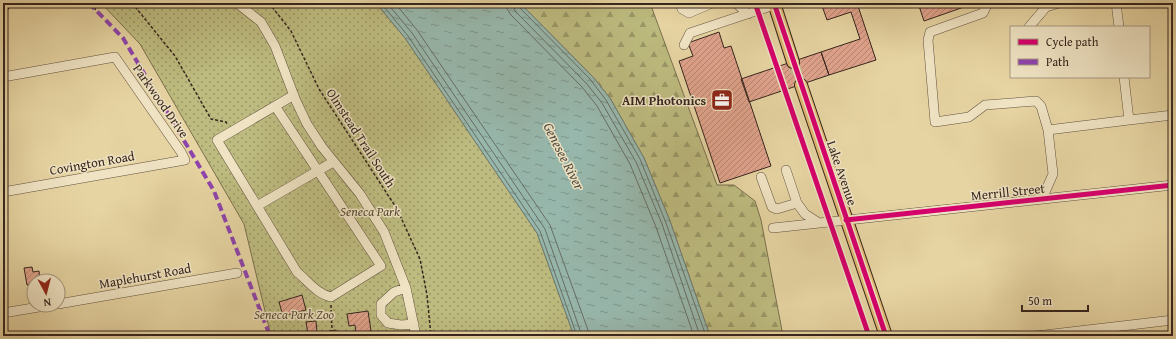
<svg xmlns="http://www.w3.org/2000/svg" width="1176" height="339" viewBox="0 0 1176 339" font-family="'Gentium Book Plus',serif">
	<defs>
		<pattern id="forest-firs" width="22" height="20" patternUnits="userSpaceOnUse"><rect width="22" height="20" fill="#bdbb7f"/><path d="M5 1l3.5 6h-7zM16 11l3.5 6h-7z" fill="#9a9867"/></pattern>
		<pattern id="park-dots" width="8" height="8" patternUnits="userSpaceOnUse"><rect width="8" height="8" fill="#bdbb7f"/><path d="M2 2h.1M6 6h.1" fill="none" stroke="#9a9867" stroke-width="1.8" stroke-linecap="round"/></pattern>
		<pattern id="water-ripples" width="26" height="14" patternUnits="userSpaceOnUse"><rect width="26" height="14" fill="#97b7ac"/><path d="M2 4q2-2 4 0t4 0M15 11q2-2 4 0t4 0" fill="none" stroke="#7c958b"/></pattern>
		<pattern id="building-hatch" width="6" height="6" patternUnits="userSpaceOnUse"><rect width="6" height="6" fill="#e0a38c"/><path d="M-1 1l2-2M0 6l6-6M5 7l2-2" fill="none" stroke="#b68572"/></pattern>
	</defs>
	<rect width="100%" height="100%" fill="#e6d4a2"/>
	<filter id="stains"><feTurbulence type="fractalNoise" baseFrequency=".005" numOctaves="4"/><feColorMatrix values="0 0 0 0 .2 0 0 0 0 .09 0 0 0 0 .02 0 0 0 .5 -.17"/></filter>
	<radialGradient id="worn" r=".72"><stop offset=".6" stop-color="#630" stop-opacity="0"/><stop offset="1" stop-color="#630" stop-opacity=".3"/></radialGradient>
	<path fill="url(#forest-firs)" stroke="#7a704e" d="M 520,3 L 650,3 L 717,185 L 734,185 L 755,201 L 761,220 L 783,336 L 710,336 L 670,221 L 644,158 L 610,98 L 593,77 Z"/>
	<path fill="url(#park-dots)" stroke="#7a704e" d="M 101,3 L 376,3 L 405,38 L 537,233 L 574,336 L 271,336 L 244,224 L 140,44 Z"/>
	<path fill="url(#water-ripples)" stroke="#707d73" d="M 376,3 L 520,3 L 593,77 L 610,98 L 644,158 L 670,221 L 710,336 L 574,336 L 537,233 L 405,38 Z"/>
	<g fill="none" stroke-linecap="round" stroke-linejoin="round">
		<path stroke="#666e65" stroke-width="1" d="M 381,3 L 408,36 L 540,231 L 577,336
			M 387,3 L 412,33 L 545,229 L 582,336
			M 395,3 L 417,30 L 550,225 L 588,330 L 588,336
			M 507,3 L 507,9 L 511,15 L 582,87 L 597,106 L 630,164 L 656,227 L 694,336
			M 513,3 L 515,11 L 586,83 L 602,103 L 636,162 L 662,224 L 700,336
			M 518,3 L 519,7 L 590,79 L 606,100 L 640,159 L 666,223 L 706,336"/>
	</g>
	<path fill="url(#building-hatch)" stroke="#36251e" d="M 3,3 L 8,3 L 9,9 L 3,10 Z
		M 821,3 L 857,3 L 876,60 L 829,75 L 821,52 L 860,39 L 851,12 L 827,20 Z
		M 918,3 L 962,3 L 964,7 L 924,21 Z
		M 719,32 L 724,48 L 731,46 L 771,166 L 720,183 L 679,61 L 693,56 L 688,43 Z
		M 821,52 L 829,75 L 749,102 L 741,79 Z
		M 32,267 L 33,272 L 39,271 L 40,281 L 34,281 L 34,284 L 27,285 L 24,268 Z
		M 302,295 L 306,310 L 283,316 L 279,302 Z
		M 368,311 L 371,331 L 356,333 L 355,325 L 349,326 L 347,314 Z
		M 316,321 L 317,333 L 308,334 L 306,322 Z
		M 336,330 L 337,334 L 329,335 L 329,331 Z"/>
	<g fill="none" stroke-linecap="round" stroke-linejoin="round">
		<path stroke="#c3b188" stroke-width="12" stroke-dasharray="12 6" stroke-linecap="butt" d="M 793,62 L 801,85"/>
		<g stroke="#62513f" stroke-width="10">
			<path id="minor" d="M 237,3 L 261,22 L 275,46 L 296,101 L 307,124 L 322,147 L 360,194 L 384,232 L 406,288 L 416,336
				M 680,3 L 682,9 L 689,13 L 712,3
				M 736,3 L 748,14
				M 988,3 L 983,13 L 930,32 L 928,40 L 935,122 L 969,117 L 985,105 L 1036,101 L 1041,106 L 1048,130
				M 1116,3 L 1119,27
				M 1029,27 L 1046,7 L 1059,3
				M 684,45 L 690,33 L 774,5
				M 3,77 L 115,57 L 181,152 L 185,160 L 3,192
				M 275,106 L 381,266 L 331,297 C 317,294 308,281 297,272 L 217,140 L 294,95
				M 1129,120 L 1173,115
				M 786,170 L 797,203 L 805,214 L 819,223
				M 761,177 L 772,207 L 777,209 L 797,203
				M 1042,199 L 1053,174 L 1048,130 L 1129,120 L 1124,77
				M 257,206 L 333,162
				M 773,228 L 1173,185
				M 406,288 L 394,292 L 381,304 L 381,315 L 388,323 L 401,325 L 414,324
				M 58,304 L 237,273
				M 3,313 L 51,305
				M 1036,336 L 1173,320"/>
		</g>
		<g stroke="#36251e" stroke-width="14">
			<path id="major" d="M 774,3 L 793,62
				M 801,85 L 886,336"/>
		</g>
		<path stroke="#36251e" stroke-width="1.5" stroke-dasharray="3 2" stroke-linecap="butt" d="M 132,3 L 175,56 L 211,119 L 226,122 L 227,124
			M 269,3 L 291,31 L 319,89 L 397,209 L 420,259 L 427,295 L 431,336
			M 95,10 L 97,3
			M 331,305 L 332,331
			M 333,334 L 333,336
			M 339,336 C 348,333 353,333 362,336
			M 380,336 L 383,331"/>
		<use href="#minor" stroke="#efe3c3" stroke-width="9"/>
		<use href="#major" stroke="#e3ba71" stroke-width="12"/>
		<path stroke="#8e44ad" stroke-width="4" stroke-dasharray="8 4" stroke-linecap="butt" d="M 89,3 L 123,38 L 214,191 L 270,336"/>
		<g stroke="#efe3c3" stroke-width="8">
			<path id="cycleway" d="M 755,3 L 869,336
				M 774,3 L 886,336
				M 846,220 L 1173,185"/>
		</g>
		<use href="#cycleway" stroke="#d6006c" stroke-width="5"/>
	</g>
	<defs>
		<g id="office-square" transform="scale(1.15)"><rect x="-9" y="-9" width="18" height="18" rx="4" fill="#8f2418" stroke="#efe3c3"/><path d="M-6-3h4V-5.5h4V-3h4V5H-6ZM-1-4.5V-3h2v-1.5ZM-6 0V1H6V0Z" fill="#fff"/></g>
	</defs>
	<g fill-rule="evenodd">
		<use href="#office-square" x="722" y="100"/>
	</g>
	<g text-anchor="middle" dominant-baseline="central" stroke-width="3" stroke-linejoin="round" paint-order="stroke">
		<g font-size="13" font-weight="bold" fill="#36251e" stroke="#efe3c3" text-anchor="end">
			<text x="706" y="100">AIM Photonics</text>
		</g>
		<g font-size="13" fill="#36251e" stroke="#efe3c3">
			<text transform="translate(161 101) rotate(55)">Parkwood Drive</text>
			<text transform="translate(361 138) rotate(57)">Olmstead Trail South</text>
			<text transform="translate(92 163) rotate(-10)">Covington Road</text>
			<text transform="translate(842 173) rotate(71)">Lake Avenue</text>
			<text transform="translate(1008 192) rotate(-6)">Merrill Street</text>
			<text transform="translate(145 276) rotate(-10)">Maplehurst Road</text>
		</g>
		<g font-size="13" font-style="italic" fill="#584a36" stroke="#efe3c3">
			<text x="370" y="211">Seneca Park</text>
			<text x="294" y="314">Seneca Park Zoo</text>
		</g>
		<g font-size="14" font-style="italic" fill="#4e4a42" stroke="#efe3c3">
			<text transform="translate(564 156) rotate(63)">Genesee River</text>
		</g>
	</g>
	<rect width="1176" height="339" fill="none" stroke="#e6d4a2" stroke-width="16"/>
	<rect x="4" y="4" width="1168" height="331" fill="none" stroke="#36251e" stroke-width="2"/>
	<rect x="8" y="8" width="1160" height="323" fill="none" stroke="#36251e"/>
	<rect x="1010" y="26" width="140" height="52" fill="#efe3c3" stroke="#a59781"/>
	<rect x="1018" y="39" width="20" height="6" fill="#d6006c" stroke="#a59781"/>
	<text x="1046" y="46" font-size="12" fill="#36251e">Cycle path</text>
	<rect x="1018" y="59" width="20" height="6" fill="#8e44ad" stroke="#a59781"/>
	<text x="1046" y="66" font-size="12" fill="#36251e">Path</text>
	<g transform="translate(46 293) rotate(173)"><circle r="19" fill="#efe3c3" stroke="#a59781"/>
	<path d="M0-3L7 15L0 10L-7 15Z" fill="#8f2418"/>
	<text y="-6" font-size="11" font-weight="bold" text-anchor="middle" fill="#36251e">N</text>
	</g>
	<path d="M1022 305v6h66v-6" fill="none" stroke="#36251e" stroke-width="2"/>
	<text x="1028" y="305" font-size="12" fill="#36251e" stroke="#efe3c3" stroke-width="3" paint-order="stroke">50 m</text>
	<rect width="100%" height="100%" filter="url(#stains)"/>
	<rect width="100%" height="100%" fill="url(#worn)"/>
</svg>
